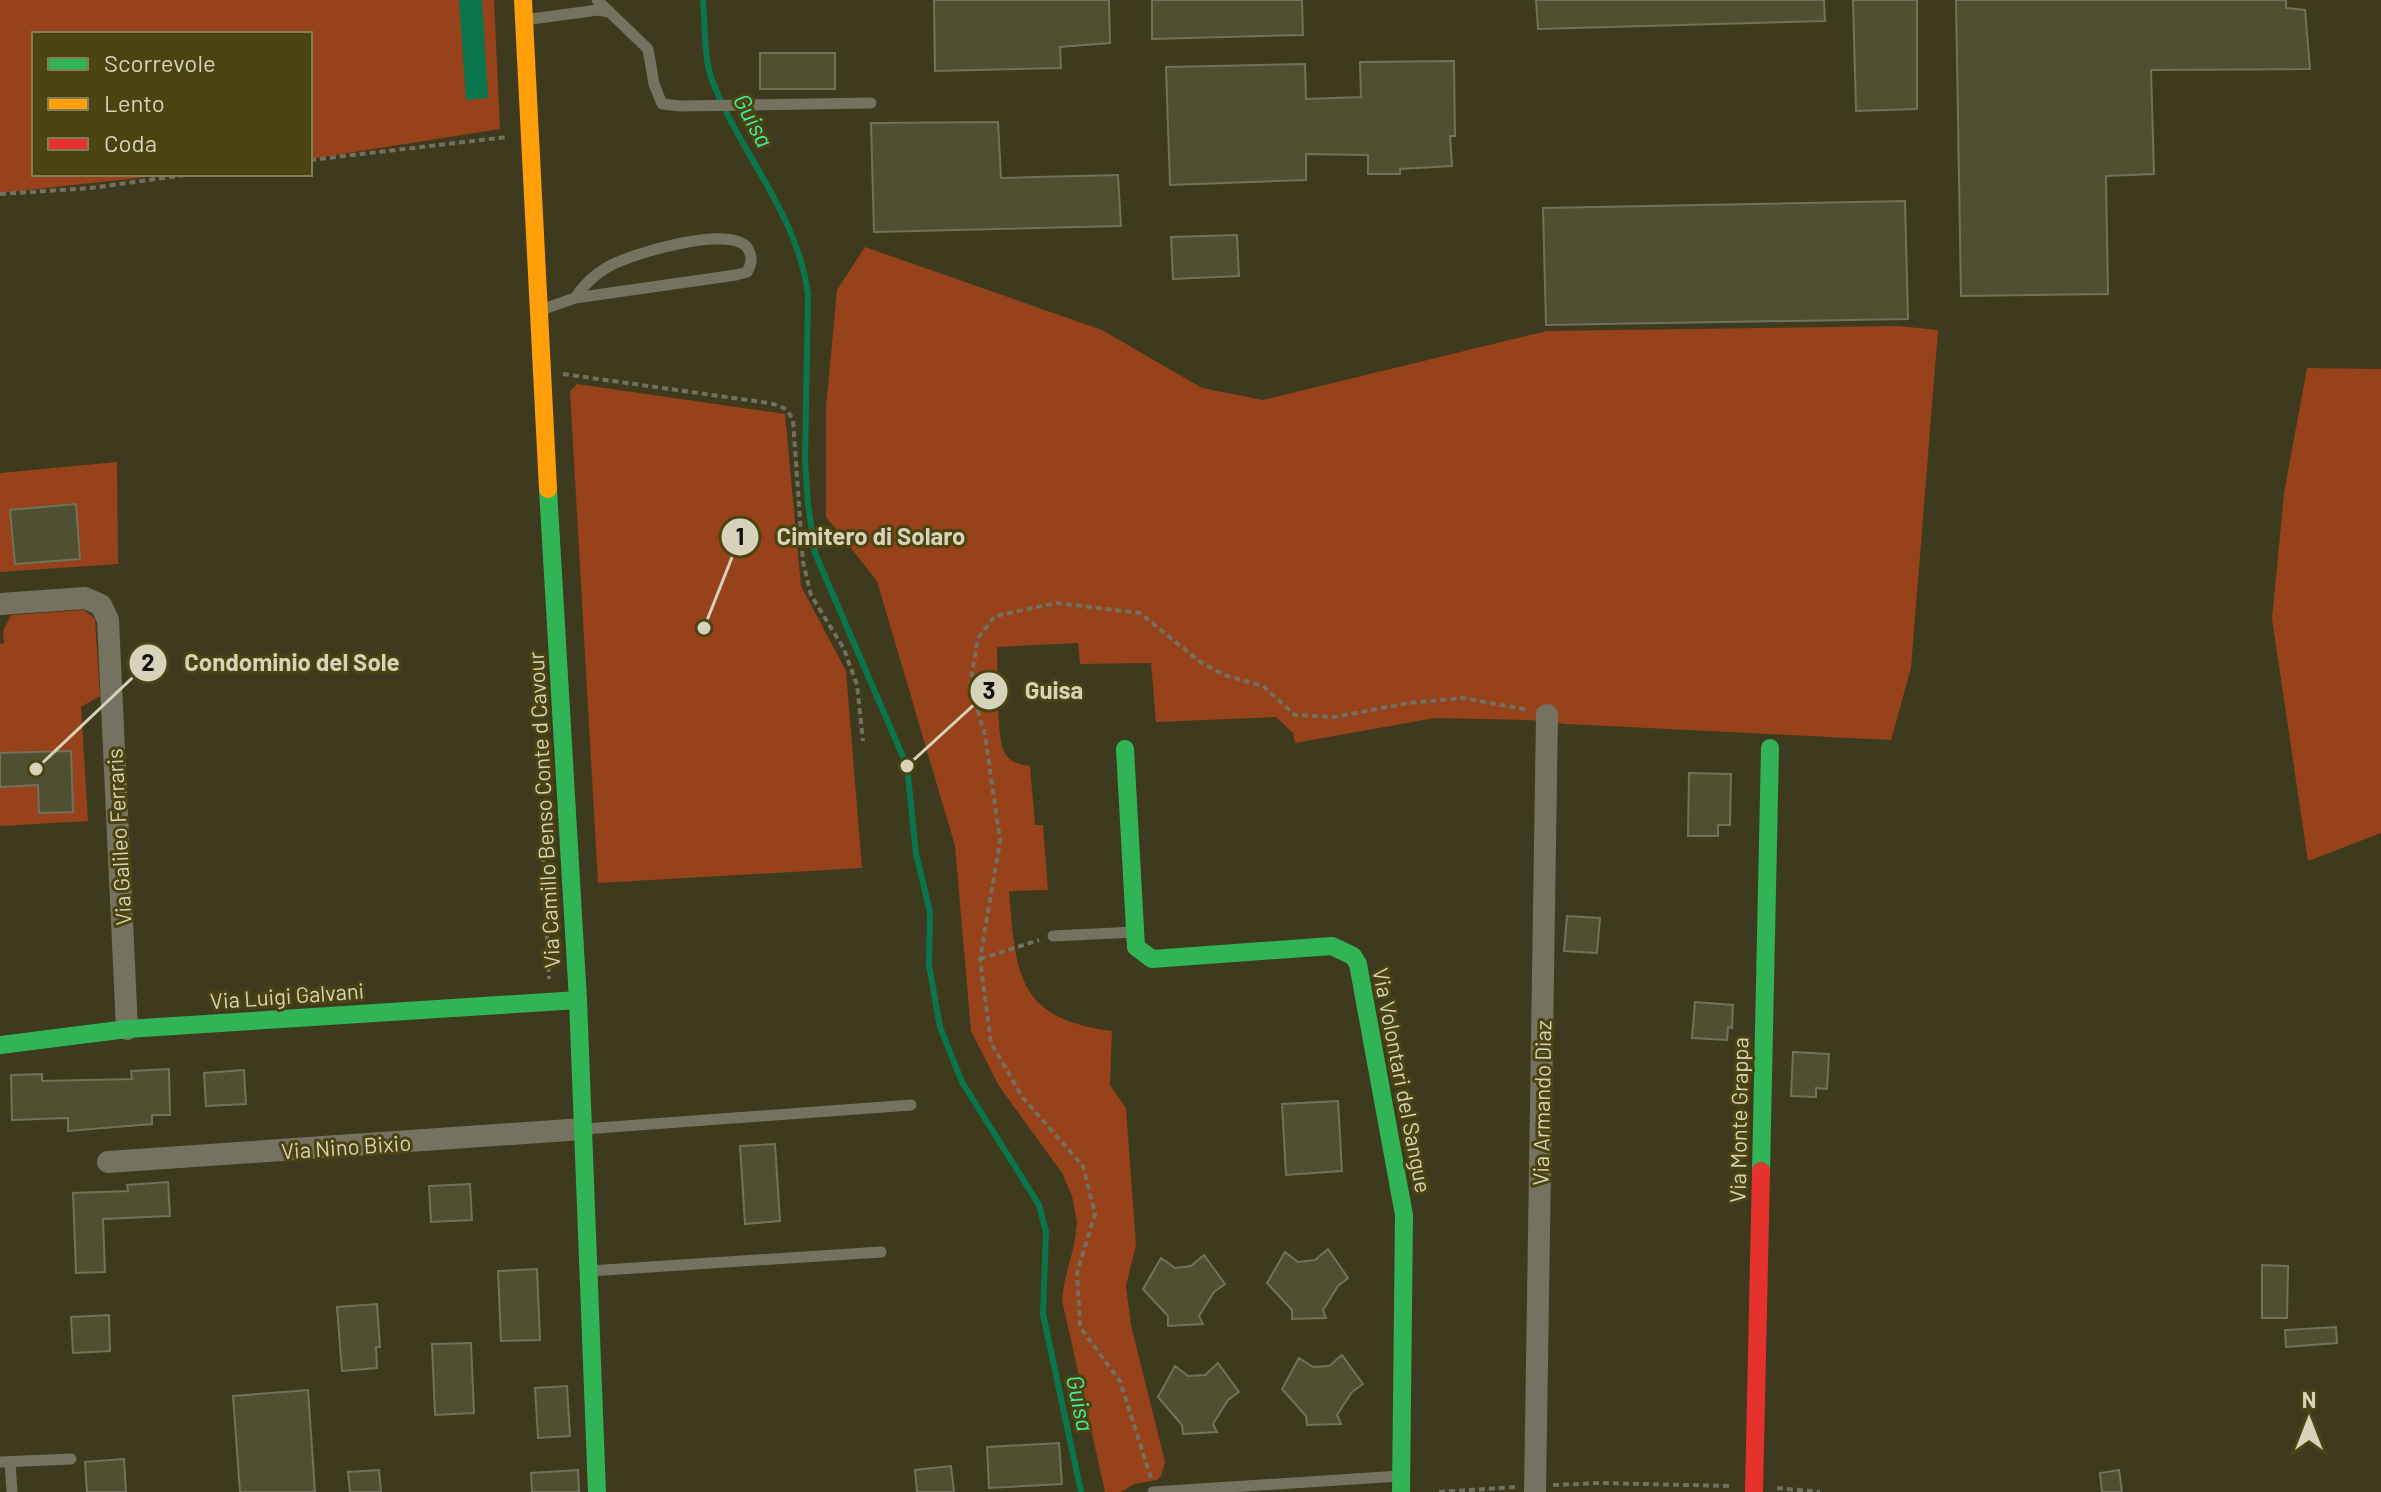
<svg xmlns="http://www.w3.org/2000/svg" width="2381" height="1492" viewBox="0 0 2381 1492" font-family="Barlow,sans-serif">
	<rect width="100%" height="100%" fill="#3e3a1e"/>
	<path fill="#97421b" d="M 0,0 L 494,0 L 500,129 L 310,159 L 310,34 L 34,34 L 34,174 L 175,174 L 0,193 Z
		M 865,247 L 1102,330 L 1202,388 L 1263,400 L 1547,331 L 1898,326 L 1938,330 L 1911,668 L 1891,740 L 1566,724 L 1529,720 L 1435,718 L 1295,743 L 1293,733 L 1276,717 L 1156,722 L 1151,663 L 1080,664 L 1078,643 L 997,647 C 998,670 996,733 1004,751 C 1009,762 1019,765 1030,766 L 1035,825 L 1043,825 L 1048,890 L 1009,891 C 1016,973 1016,1019 1112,1031 L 1110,1085 L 1126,1108 L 1136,1245 L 1126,1286 L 1131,1325 L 1165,1462 L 1161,1476 L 1157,1480 L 1134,1484 L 1121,1492 L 1105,1492 L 1062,1300 L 1064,1284 L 1074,1245 L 1077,1223 L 1072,1196 L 1062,1173 L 999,1086 L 971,1031 L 955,846 L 877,581 L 826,517 L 826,408 L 837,290 Z
		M 2307,368 L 2381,369 L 2381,833 L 2308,861 L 2272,619 L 2284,493 Z
		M 577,384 L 785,414 L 801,586 L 846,671 L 862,868 L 598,883 L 570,391 Z
		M 117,462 L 118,564 L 0,572 L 0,473 Z
		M 84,610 L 95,619 L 100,696 L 81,707 L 88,821 L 0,826 L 0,644 L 4,643 L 3,631 L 11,615 Z"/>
	<path fill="#0a764d" d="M 459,0 L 482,0 L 488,98 L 466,100 Z"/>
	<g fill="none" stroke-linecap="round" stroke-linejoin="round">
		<path stroke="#0a764d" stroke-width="6" d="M 703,0 C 705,23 704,59 712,80 C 740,153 799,216 808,295 L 805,461 L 808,504 L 815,553 L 907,766 L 916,854 L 930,912 L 929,965 L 940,1027 L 962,1082 L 1039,1205 L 1046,1232 L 1043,1314 L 1081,1492"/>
	</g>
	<path fill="#4f5031" stroke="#71725c" stroke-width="2" d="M 934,0 L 1109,0 L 1110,43 L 1060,47 L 1061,68 L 935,71 Z
		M 1152,0 L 1302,0 L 1303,35 L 1152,39 Z
		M 1536,0 L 1824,0 L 1825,21 L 1538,29 Z
		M 1853,0 L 1917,0 L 1917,109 L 1856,111 Z
		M 1956,0 L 2286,0 L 2286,8 L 2305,10 L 2310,69 L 2151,70 L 2154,174 L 2106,176 L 2108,294 L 1961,296 Z
		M 760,53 L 835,53 L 835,89 L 760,89 Z
		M 1454,61 L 1455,136 L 1450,136 L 1452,166 L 1400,169 L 1400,174 L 1368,174 L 1368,155 L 1306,154 L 1306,180 L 1170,185 L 1166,67 L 1305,64 L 1306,99 L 1361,97 L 1360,62 Z
		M 998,122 L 1001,178 L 1118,175 L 1121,226 L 874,232 L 871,123 Z
		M 1905,201 L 1908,319 L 1546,325 L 1543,208 Z
		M 1237,235 L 1239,276 L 1173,279 L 1171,237 Z
		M 76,504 L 80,559 L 15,564 L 10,510 Z
		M 71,751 L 73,812 L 39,813 L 38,785 L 0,787 L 0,753 Z
		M 1689,773 L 1731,774 L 1730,825 L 1718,825 L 1718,836 L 1688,836 Z
		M 1567,916 L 1600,918 L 1597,953 L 1564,951 Z
		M 1695,1002 L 1733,1005 L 1732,1028 L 1728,1027 L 1727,1040 L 1692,1038 Z
		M 1793,1052 L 1829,1054 L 1827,1089 L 1816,1088 L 1816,1097 L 1791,1096 Z
		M 169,1069 L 170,1115 L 152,1115 L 152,1124 L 68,1131 L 68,1118 L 12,1120 L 11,1075 L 42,1074 L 42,1081 L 132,1079 L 131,1071 Z
		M 244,1070 L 246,1104 L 206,1106 L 204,1073 Z
		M 1338,1101 L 1342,1171 L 1286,1175 L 1282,1104 Z
		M 775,1144 L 780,1221 L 745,1224 L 740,1146 Z
		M 168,1182 L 170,1216 L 103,1219 L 105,1272 L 76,1273 L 73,1193 L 128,1191 L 127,1185 Z
		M 470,1184 L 472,1220 L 431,1222 L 429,1186 Z
		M 1328,1249 L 1348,1278 L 1338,1286 L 1323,1310 L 1326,1318 L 1292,1319 L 1292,1310 L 1267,1283 L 1285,1252 L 1298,1262 L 1315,1260 Z
		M 1204,1255 L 1225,1284 L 1214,1292 L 1199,1316 L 1203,1324 L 1168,1326 L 1168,1316 L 1143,1289 L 1161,1258 L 1175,1268 L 1191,1266 Z
		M 2262,1265 L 2288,1266 L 2287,1318 L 2262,1318 Z
		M 537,1269 L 540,1340 L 501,1341 L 498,1271 Z
		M 377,1304 L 380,1347 L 376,1347 L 377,1368 L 342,1371 L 337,1307 Z
		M 109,1315 L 110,1351 L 73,1353 L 71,1317 Z
		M 2336,1327 L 2337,1343 L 2286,1347 L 2285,1330 Z
		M 471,1343 L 474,1413 L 435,1415 L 432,1344 Z
		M 1342,1355 L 1363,1384 L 1352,1392 L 1337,1415 L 1341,1424 L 1307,1425 L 1306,1416 L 1282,1389 L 1299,1358 L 1313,1367 L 1329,1366 Z
		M 1218,1363 L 1239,1392 L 1228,1400 L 1213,1424 L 1217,1432 L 1183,1434 L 1182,1425 L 1158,1397 L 1175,1366 L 1188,1376 L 1205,1375 Z
		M 567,1386 L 570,1436 L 538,1438 L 535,1388 Z
		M 308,1390 L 315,1492 L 240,1492 L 233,1396 Z
		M 1059,1443 L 1062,1484 L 989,1488 L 987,1447 Z
		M 124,1459 L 126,1492 L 87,1492 L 85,1462 Z
		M 951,1466 L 954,1492 L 917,1492 L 915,1470 Z
		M 379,1470 L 381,1492 L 350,1492 L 348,1472 Z
		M 578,1470 L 579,1492 L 532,1492 L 531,1473 Z
		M 2119,1470 L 2122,1492 L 2102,1492 L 2100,1473 Z"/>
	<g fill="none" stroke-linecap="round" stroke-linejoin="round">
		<path stroke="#74705f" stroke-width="4" stroke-dasharray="6 4" stroke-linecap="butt" d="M 310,160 L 507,137
			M 0,194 L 91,188 L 192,174
			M 563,374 L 769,403 C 782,406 787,408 793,420 L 803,562 L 811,595 L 844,649 L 857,685 L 863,741
			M 543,856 L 549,979
			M 980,959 L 1039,940
			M 1151,1478 L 1120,1381 L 1080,1327 L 1077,1273 L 1095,1214 L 1083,1166 L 1023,1098 L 991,1043 L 980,959 L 1000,841 L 985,735 L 970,685 L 978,638 L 995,616 L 1056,603 L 1140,613 L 1199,661 L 1224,675 L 1263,686 L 1295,715 L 1335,717 L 1408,703 L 1463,698 L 1529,710
			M 1553,1485 L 1600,1483 L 1732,1486
			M 1777,1488 L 1820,1492
			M 1439,1492 L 1516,1487"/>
		<path stroke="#75725f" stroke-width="11" d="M 597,0 L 648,49 L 654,84 L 662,104 L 680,106 L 871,103
			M 524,20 L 598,10 L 610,12
			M 538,311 L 575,298 L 736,275 L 747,272 C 752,264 753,257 748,249 C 733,223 628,254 606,268 C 593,276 583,286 575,298
			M 1053,936 L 1135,932
			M 584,1129 L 911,1105
			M 589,1271 L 881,1252
			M 0,1462 L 71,1459
			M 10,1462 L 12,1492
			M 1153,1492 L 1400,1476"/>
		<path stroke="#75725f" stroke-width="22" d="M 0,604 L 85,598 L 101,605 L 108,620 L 127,1029
			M 108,1162 L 583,1129
			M 1535,1492 L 1547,715"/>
		<path stroke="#30b455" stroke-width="18" d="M 548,489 L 578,1000 L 597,1492
			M 1125,749 L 1136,947 L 1152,959 L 1332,946 L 1353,956 L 1358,964 L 1404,1215 L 1401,1492
			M 0,1045 L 127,1029 L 578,1000
			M 1761,1171 L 1770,748"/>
		<path stroke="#ff9f0a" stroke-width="18" d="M 523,0 L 548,489"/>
		<path stroke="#e5322d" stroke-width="18" d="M 1754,1492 L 1761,1171"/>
	</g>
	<g text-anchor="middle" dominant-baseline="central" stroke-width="6" stroke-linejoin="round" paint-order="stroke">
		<g font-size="22" fill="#d7d3ba" stroke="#4b4411">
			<text transform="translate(543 810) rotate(-93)">Via Camillo Benso Conte d Cavour</text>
			<text transform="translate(118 837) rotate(-93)">Via Galileo Ferraris</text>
			<text transform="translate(287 995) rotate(-4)">Via Luigi Galvani</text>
			<text transform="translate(1403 1080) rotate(79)">Via Volontari del Sangue</text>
			<text transform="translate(1541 1103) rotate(-89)">Via Armando Diaz</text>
			<text transform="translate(1738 1120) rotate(-89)">Via Monte Grappa</text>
			<text transform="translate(346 1146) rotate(-4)">Via Nino Bixio</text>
		</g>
		<g font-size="24" font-style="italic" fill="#3fefa7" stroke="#4b4411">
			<text transform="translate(754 120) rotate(62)">Guisa</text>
			<text transform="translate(1081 1403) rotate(78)">Guisa</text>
		</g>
	</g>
	<path fill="none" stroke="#d7d3ba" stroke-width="3" d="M704 628L740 537M36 769L148 663M907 766L989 691"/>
	<g fill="#d7d3ba" stroke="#4b4411" stroke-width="3">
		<circle cx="704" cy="628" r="8"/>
		<circle cx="36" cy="769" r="8"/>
		<circle cx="907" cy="766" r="8"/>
		<circle cx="740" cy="537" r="20"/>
		<circle cx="148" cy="663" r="20"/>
		<circle cx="989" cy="691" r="20"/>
	</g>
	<g font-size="24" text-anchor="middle" font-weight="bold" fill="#111">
		<text x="740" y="545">1</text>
		<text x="148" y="671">2</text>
		<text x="989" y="699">3</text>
	</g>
	<g font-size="24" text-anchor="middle" font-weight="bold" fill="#d7d3ba" stroke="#4b4411" stroke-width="6" stroke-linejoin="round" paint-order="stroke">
		<text x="871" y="545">Cimitero di Solaro</text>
		<text x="292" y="671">Condominio del Sole</text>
		<text x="1054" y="699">Guisa</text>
	</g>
	<rect x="32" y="32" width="280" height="144" fill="#4b4411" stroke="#837d55" stroke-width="2"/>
	<rect x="48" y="58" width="40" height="12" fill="#30b455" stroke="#837d55" stroke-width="2"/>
	<text x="104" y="72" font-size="24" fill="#d7d3ba">Scorrevole</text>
	<rect x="48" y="98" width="40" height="12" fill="#ff9f0a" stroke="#837d55" stroke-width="2"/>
	<text x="104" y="112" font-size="24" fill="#d7d3ba">Lento</text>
	<rect x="48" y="138" width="40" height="12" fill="#e5322d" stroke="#837d55" stroke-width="2"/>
	<text x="104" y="152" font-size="24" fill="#d7d3ba">Coda</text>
	<g transform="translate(2309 1420)" stroke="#4b4411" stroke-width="6" paint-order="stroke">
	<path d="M0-6L14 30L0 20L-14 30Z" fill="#d7d3ba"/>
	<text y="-12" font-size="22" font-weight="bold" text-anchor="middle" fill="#d7d3ba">N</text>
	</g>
</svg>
